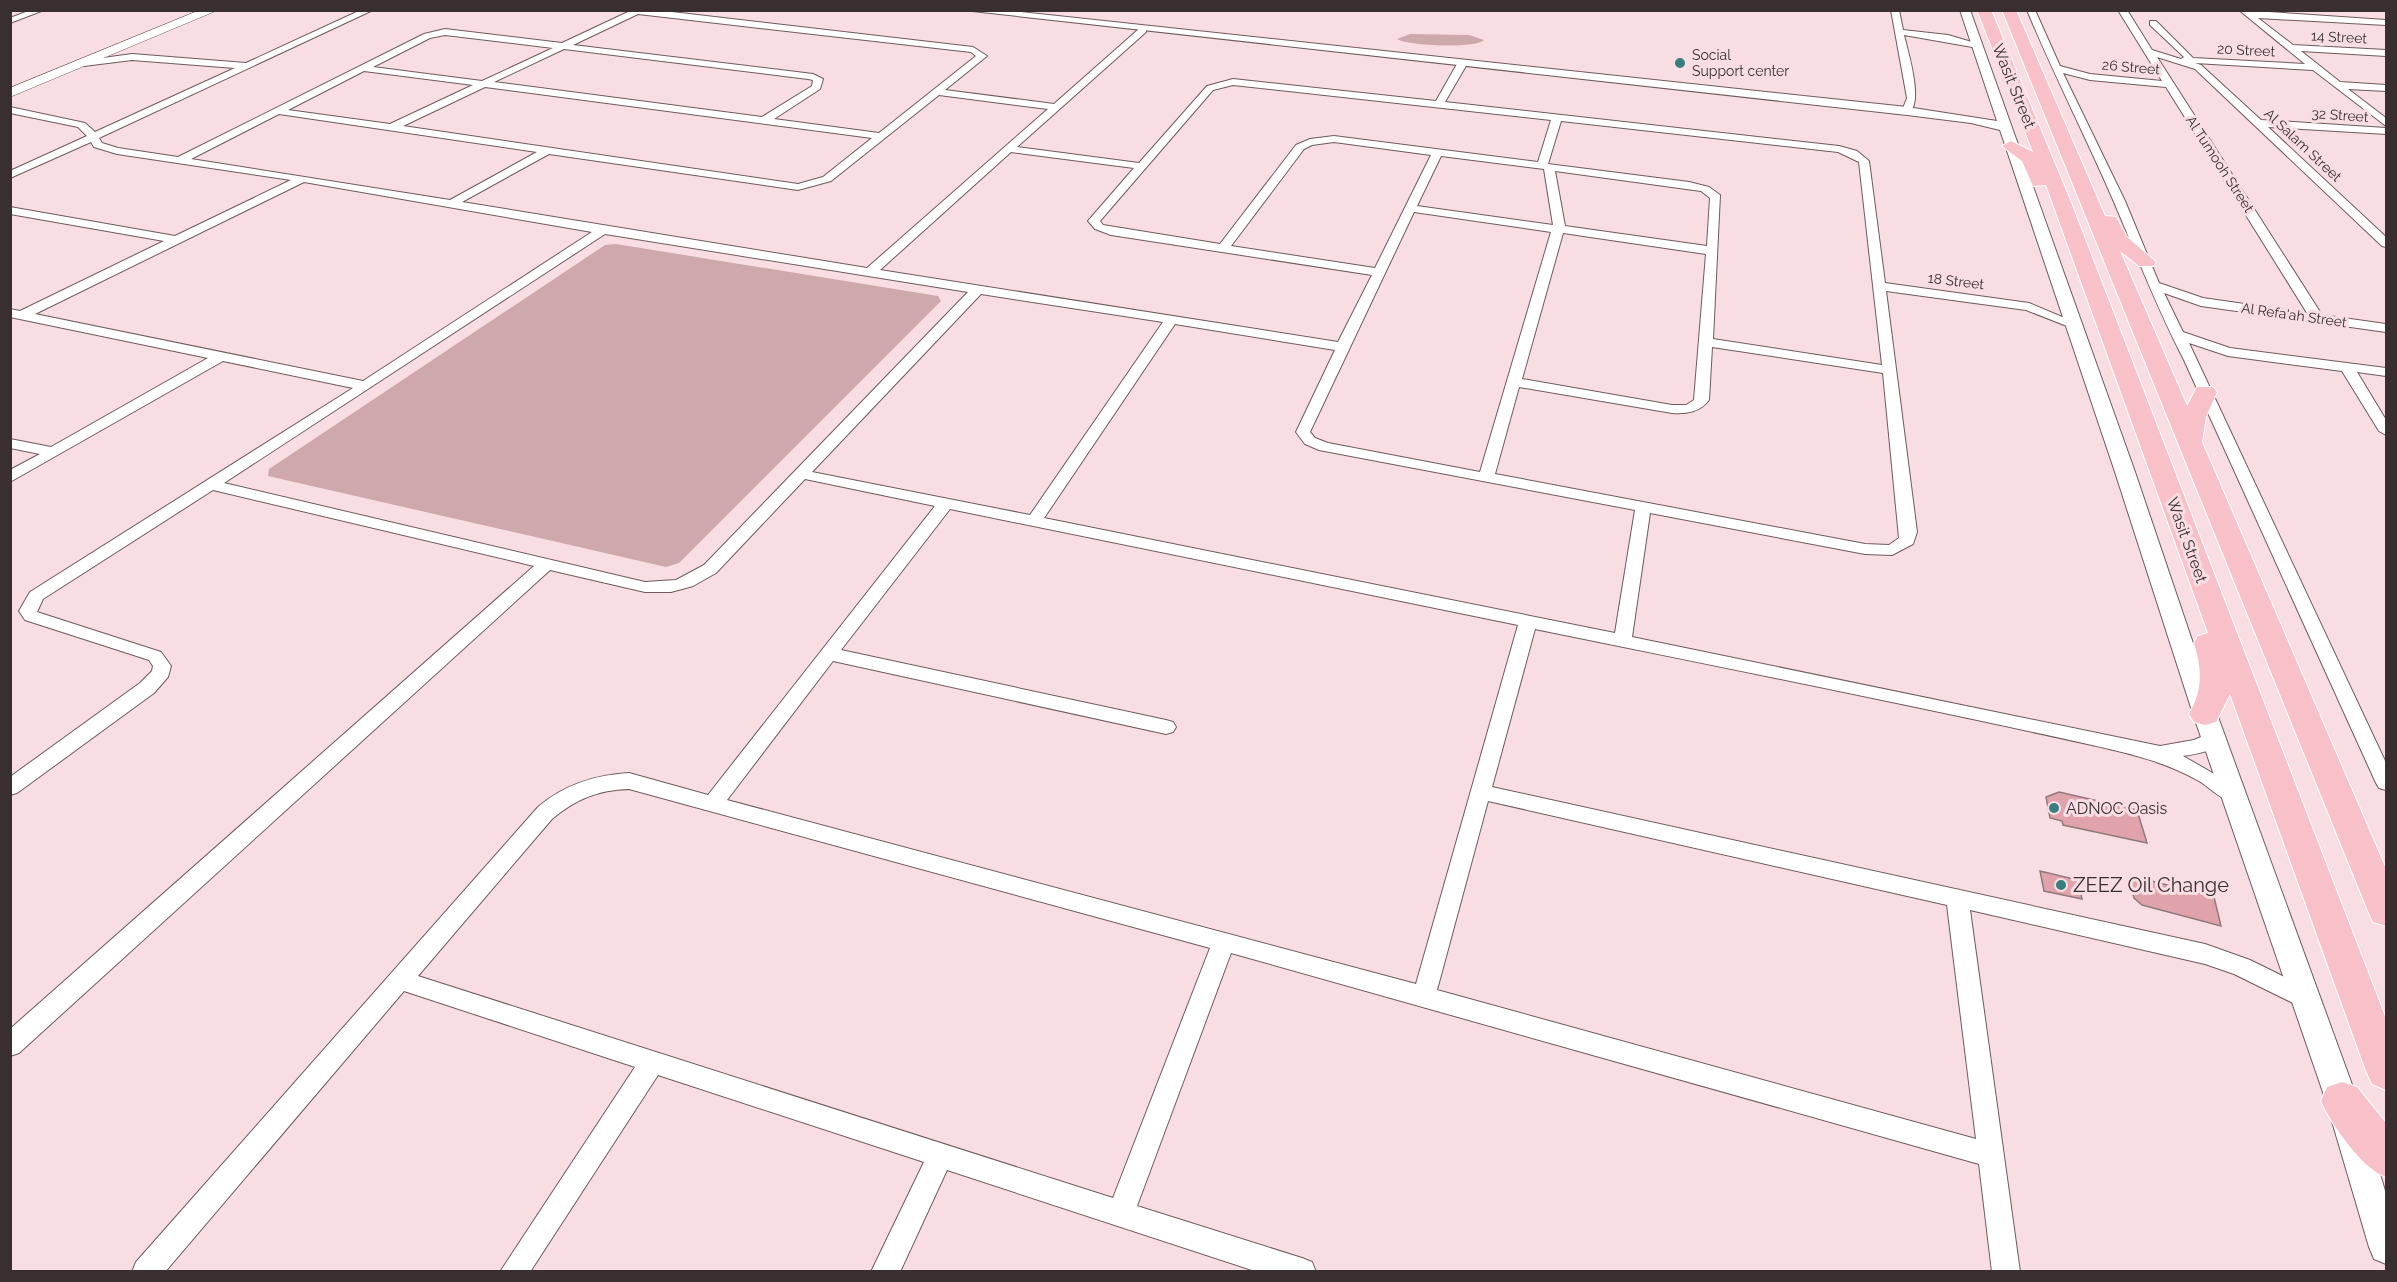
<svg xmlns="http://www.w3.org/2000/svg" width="2397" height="1282" viewBox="0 0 2397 1282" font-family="Raleway,sans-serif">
	<rect width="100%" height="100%" fill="#f8dee2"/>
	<path fill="#cea8ad" d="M 1410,34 L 1469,35 L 1484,40 C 1476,49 1408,46 1397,39 Z
		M 616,244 L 938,296 L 941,301 L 679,563 L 666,567 L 268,476 L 269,469 L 605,245 Z"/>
	<path fill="#e0a3ac" stroke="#907a7d" stroke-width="1.5" d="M 2059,792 L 2137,810 L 2147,843 L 2063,825 L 2062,821 L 2050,818 L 2046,797 Z
		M 2040,871 L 2078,880 L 2082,899 L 2044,891 Z
		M 2140,878 L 2214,897 L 2221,926 L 2142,905 L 2134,898 L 2130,881 Z"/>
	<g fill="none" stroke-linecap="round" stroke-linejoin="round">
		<g stroke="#6f5a5d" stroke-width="2">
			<path id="minor" d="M 31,10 L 44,10 L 10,23 L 10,18 Z
				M 361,10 L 373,10 L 99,138 L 102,143 L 118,148 L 178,157 L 424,34 L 445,29 L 562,43 L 628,12 L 625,10 L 655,10 L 973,47 L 987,56 L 945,90 L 1054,104 L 1140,28 L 1146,28 L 1146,32 L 1017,147 L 1139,163 L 1207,86 L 1233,79 L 1436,101 L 1457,64 L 1462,61 L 1467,64 L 1445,102 L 1839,146 L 1857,151 L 1869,161 L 1885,283 L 2029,303 L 2079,324 L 2072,328 L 2026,310 L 1886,291 L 1917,532 L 1913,544 L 1892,555 L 1865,554 L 1650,513 L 1632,637 L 2160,746 L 2194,740 L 2215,731 L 2222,733 L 2225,738 C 2217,751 2197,754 2183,756 L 2242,790 L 2245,795 L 2242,800 C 2226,806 2212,789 2199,781 C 2163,761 2131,754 2092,745 C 1907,704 1721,667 1535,629 L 1492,787 L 2205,944 L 2250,960 L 2313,991 L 2317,998 L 2313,1005 L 2305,1008 L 2297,1005 L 2234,974 L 2205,964 L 1970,910 L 2020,1272 L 1992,1272 L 1979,1164 L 1231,953 L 1137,1206 L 1302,1258 L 1312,1262 L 1316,1272 L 1258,1272 L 947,1170 L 900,1272 L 871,1272 L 924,1162 L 658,1075 L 530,1272 L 500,1272 L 635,1067 L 404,991 L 165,1272 L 132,1272 L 136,1262 L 538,807 C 564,785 594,775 629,773 L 708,795 L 935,506 L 805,479 L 716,573 L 693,586 L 671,592 L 645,592 L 550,570 L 19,1053 L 10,1056 L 10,1029 L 534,566 L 213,490 L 43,599 L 37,612 L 161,652 L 171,666 L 168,677 L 154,693 L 17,793 L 10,795 L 10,777 L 140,683 L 152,671 L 153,666 L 149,660 L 25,620 L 19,611 L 30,592 L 353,388 L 223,361 L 10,482 L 10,470 L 40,454 L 10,448 L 10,439 L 51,447 L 208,358 L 10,317 L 10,309 L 20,311 L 164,241 L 10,214 L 10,207 L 175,236 L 291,180 L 117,154 L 94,147 L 91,142 L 10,178 L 10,171 L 87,136 L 78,127 L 10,113 L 10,107 L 85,123 L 95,132 L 235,68 L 132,60 L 84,66 L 81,65 L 81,61 L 132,54 L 246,63 ZM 638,14 L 971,52 L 976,56 L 879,133 L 774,119 L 820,89 L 823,79 L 813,74 L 573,45 ZM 445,35 L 553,48 L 482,81 L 373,67 L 430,38 ZM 564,49 L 808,79 L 813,80 L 812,86 L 762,117 L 494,82 ZM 364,71 L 473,85 L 390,124 L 288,110 ZM 1233,85 L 1551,120 L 1538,162 L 1334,136 L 1310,139 L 1296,145 L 1220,244 L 1103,225 L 1100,221 L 1213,90 ZM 485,87 L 872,138 L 823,177 L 798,184 L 403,126 ZM 939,95 L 1048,109 L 867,268 L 462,202 L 549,154 L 798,190 L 831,181 ZM 279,114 L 537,152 L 450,200 L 191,159 ZM 1561,121 L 1838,152 L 1859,162 L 1882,365 L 1713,339 L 1720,195 L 1709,187 L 1689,182 L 1548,164 ZM 1334,142 L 1431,155 L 1375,268 L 1231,246 L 1304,149 L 1312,145 ZM 1011,152 L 1134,168 L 1088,221 L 1095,229 L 1111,235 L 1372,275 L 1338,342 L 880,270 ZM 1441,156 L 1544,169 L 1553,225 L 1417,206 ZM 1555,171 L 1701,191 L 1710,198 L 1707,246 L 1565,226 ZM 304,182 L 592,232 L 363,381 L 35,314 ZM 1414,212 L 1551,232 L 1480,472 L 1328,443 L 1315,438 L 1310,432 ZM 1563,233 L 1706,254 L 1694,400 L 1686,405 L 1672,405 L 1522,379 ZM 605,234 L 968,292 L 704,565 L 676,580 L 645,582 L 224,483 ZM 981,294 L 1163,322 L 1030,515 L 812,472 ZM 1175,324 L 1335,350 L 1296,432 L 1305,444 L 1319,450 L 1635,510 L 1615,633 L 1044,518 ZM 1712,347 L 1883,373 L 1899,538 L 1889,545 L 1865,544 L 1495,474 L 1519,387 L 1672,413 C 1687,414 1700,412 1709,400 ZM 950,509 L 1518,625 L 1416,984 L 727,800 L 833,661 L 1166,734 L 1173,732 L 1176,727 L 1173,722 L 1166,720 L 841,650 ZM 629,789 L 1210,948 L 1113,1198 L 418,976 L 552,819 C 576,799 598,790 629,789 ZM 1488,801 L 1947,905 L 1976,1139 L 1437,990 Z
				M 1891,10 L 1899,10 L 1903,30 L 1948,35 L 1982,45 L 1978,48 L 1904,35 C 1908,52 1925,106 1907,114 L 1902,111 L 1907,98 Z
				M 2027,10 L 2035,10 L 2060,66 L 2090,74 L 2162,81 L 2118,10 L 2127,10 L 2152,50 L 2181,59 L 2184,57 L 2150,25 L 2150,21 L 2156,21 L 2193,58 L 2305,64 L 2239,10 L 2386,20 L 2386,25 L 2258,18 L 2293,45 L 2386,50 L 2386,56 L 2301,51 L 2340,82 L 2386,85 L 2386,91 L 2348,89 L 2386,118 L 2386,126 L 2313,70 L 2195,63 L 2201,65 L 2261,120 L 2386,128 L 2386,134 L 2268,127 L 2386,237 L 2386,247 L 2382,246 L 2195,69 L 2157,57 L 2322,315 L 2386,324 L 2386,332 L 2201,306 L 2164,293 L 2183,332 L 2230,348 L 2386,368 L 2386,376 L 2357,372 L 2386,420 L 2386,435 L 2379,431 L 2342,371 L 2228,356 L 2189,343 L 2386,763 L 2386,790 L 2379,788 L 2376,783 L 2184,360 C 2157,308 2137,256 2114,202 C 2086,137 2054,75 2027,10 ZM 2063,73 L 2090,80 L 2166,87 L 2307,313 L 2203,298 L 2159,283 L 2125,201 Z"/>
		</g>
		<g stroke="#6f5a5d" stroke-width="2">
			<path id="tertiary" d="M 963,10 L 1002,10 L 1907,107 L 1997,121 L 1960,10 L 1970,10 L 2135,472 L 2217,714 L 2358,1101 L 2386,1194 L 2386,1264 L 2374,1259 L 2369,1247 L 2326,1101 L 2193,714 L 2115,472 L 2000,130 L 1971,123 L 1907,115 Z"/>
		</g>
		<g stroke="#6f5a5d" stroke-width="1">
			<path id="secondary" d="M 200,10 L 218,10 L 10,97 L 10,88 Z"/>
		</g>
		<g stroke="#fff" stroke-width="2">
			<path id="trunk" d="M 1977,10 L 1991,10 L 2070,200 L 2386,1019 L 2386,1090 L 2372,1084 L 2366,1071 L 2230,694 L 2216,722 L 2205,725 L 2194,722 L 2189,714 C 2203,690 2202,669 2194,643 L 2198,636 L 2208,633 L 2046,185 L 2033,186 L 2022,161 L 2002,146 L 2011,141 L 2033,152 Z
				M 2002,10 L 2016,10 L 2105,216 L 2116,217 L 2127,237 L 2156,262 L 2153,266 L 2139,266 L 2120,251 L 2187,406 L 2197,387 L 2213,387 L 2217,392 L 2206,417 L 2202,442 L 2386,869 L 2386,926 L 2373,922 L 2368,911 Z
				M 2342,1082 L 2357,1087 L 2386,1123 L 2386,1177 C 2362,1169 2332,1125 2321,1101 L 2327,1087 Z"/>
		</g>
		<use href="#minor" fill="#fff" fill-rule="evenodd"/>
		<use href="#tertiary" fill="#fff" fill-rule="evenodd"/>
		<use href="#secondary" fill="#fff" fill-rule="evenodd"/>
		<use href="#trunk" fill="#f8c0c8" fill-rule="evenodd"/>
	</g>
	<g fill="#367f7e" stroke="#f8dee2" stroke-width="2">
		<circle cx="1680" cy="63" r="6"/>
		<circle cx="2054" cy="808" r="6"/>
		<circle cx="2061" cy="885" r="6"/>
	</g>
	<g text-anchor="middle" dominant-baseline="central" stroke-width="6" stroke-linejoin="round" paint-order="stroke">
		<g font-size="14" fill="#392f31" stroke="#f8dee2">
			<text transform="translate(2339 37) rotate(3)">14 Street</text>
			<text transform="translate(2246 50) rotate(3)">20 Street</text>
			<text transform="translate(2131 67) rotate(5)">26 Street</text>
			<text transform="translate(2340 115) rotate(4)">32 Street</text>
			<text transform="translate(2303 145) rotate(43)">Al Salam Street</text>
			<text transform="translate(2220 164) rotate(57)">Al Tumooh Street</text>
			<text transform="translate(1956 281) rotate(7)">18 Street</text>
			<text transform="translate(2294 315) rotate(8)">Al Refa'ah Street</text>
		</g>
		<g font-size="14" fill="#392f31" stroke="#f8dee2" text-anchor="start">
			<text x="1692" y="55">Social<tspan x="1692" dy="16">Support center</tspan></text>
		</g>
		<g font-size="16" fill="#392f31" stroke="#f8dee2">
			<text transform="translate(2014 86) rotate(68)">Wasit Street</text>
			<text transform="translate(2187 540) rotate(70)">Wasit Street</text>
		</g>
		<g font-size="16" fill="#392f31" stroke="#f8dee2" text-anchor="start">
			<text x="2066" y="808">ADNOC Oasis</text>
		</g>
		<g font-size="20" fill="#392f31" stroke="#f8dee2" text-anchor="start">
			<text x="2073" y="885">ZEEZ Oil Change</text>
		</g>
	</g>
	<rect width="2397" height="1282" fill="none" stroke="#392f31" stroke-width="24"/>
</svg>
